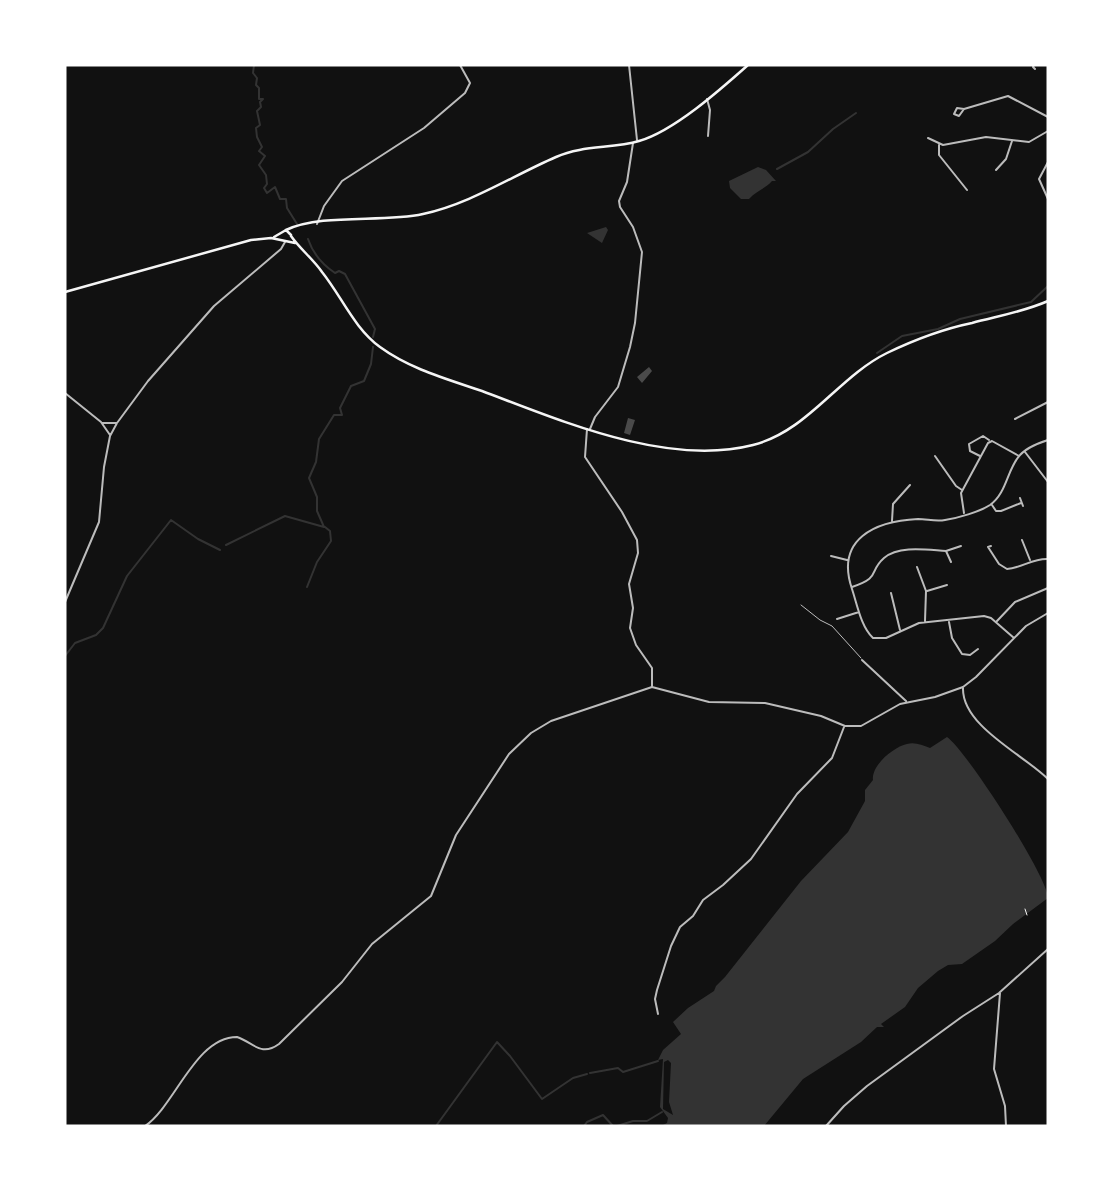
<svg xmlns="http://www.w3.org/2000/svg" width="1113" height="1191" viewBox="0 0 1113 1191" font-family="Figtree,sans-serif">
	<rect width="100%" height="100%" fill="#111"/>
	<path fill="#333" fill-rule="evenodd" d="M 758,167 L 766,170 L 776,181 L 772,181 C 765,189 756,191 749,199 L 741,199 L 730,188 L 729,181 Z
		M 606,227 L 608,230 L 602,243 L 587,233 Z
		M 947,737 C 966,750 1048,877 1048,898 L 1013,924 L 995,941 L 962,964 L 948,965 L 938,971 L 918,988 L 905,1007 L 881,1024 L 884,1027 L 877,1027 L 861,1042 L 803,1079 L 764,1126 L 661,1126 L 667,1123 L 668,1118 L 660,1107 L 663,1059 L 658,1060 L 663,1050 L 681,1034 L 673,1022 L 688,1008 L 714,991 L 716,986 L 725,977 L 801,881 L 848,832 L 865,801 L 865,790 L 873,780 C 871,766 893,747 907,744 C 915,742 922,745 930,748 ZM 668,1060 L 671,1063 L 669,1102 L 673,1115 L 663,1109 L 664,1062 Z"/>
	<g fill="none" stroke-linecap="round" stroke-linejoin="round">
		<path stroke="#333" stroke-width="2" d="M 254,65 L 253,73 L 257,78 L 256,85 L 259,88 L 259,99 L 263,99 L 260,102 L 261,107 L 257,111 L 260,125 L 256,128 L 257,137 L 262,147 L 259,151 L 265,156 L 259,165 L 266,175 L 267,184 L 264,188 L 267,193 L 275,187 L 280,199 L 286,199 L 287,208 L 297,224
			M 777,169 L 808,152 L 833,129 L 856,113
			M 308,239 C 313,254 323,265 335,273 L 339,271 L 345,274 L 375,329 L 373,337
			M 877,353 L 902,336 L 938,329 L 960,319 L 1031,302 L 1048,286
			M 226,545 L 285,516 L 324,527 L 317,511 L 317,497 L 309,478 L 316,462 L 319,439 L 334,415 L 342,415 L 340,408 L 351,386 L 364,381 L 371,364 L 373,347
			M 307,587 L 317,562 L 331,541 L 330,531 L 325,527
			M 65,656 L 75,643 L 96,635 L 103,628 L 127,576 L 171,520 L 198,539 L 220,550
			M 590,1073 L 618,1068 L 623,1072 L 658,1061
			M 436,1126 L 497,1042 L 510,1056 L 542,1099 L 573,1078 L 587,1074
			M 584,1126 L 587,1122 L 603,1115 L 613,1126
			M 617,1126 L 633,1121 L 647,1121 L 662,1112"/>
	</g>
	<path fill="#4a4a4a" d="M 649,367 L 652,371 L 642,383 L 637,377 Z
		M 628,418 L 635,420 L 630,435 L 624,433 Z"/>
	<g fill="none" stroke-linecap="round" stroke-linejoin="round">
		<path stroke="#f5f5f5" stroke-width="1" d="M 1025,909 L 1027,915"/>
		<path stroke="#bcbcbc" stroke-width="1" d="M 801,605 L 820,620 L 832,626 L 861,658"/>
		<path stroke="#bcbcbc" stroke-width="2" d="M 629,65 L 637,140
			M 1034,65 L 1033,67 L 1035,69
			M 707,99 L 710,110 L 708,136
			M 964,109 L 959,116 L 954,114 L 957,108 L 964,109 L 1008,96 L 1048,117
			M 928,138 L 943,145 L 986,137 L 1029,142 L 1048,131
			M 939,145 L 939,155 L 967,190
			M 1048,162 L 1039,179 L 1048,199
			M 996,170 L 1006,159 L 1012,141
			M 317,224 L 324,206 L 342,181 L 424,128 L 465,93 L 470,83 L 460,65
			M 65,393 L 101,422 L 110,435
			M 1015,419 L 1048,402
			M 102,423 L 117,423
			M 587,429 L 585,457 L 622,512 L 637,540 L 638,553 L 629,584 L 633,608 L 630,628 L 636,645 L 652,668 L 652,686
			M 590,429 L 595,417 L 618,387 L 630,347 L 635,323 L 642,252 L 633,227 L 620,207 L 619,201 L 627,182 L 633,143
			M 1025,452 L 1048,482
			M 935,456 L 956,486 L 962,490
			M 980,456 L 970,451 L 969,444 L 983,436 L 989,440
			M 1020,498 L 1023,506
			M 992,505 L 996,511 L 1001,511 L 1021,503
			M 964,513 L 961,493 L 988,443 L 992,441 L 1019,456
			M 892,521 L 893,504 L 910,485
			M 1022,540 L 1030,560
			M 991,546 L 988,547 L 999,564 L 1007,569 C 1022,568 1033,558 1048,559
			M 831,556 L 847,560
			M 951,562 L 946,551 L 961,546
			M 917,567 L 926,591 L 925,621
			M 852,587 C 882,577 868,572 884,558 C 899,545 928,550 946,551
			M 927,591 L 947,585
			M 891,593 L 900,630
			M 65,602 L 99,522 L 104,467 L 110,436 L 117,423 L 148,381 L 214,306 L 281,249 L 285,242
			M 837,619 L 859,612
			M 997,621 L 1015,602 L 1048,588
			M 949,622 L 952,638 L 962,654 L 970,655 L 978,649
			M 1014,638 L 991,618 L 984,616 L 919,623 L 886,638 L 873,638 C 861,627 857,604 852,589 C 835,539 875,521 918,519 C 927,519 936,522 945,520 C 958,518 979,512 990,505 C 1007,493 1007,469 1020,455 C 1027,447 1039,443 1048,440
			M 862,660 L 906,701
			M 963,688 C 962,726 1024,755 1048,779
			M 1000,993 L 994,1069 L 1005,1106 L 1006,1126
			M 658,1014 L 655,999 L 657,990 L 671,946 L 680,927 L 693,916 L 703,900 L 723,885 L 751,859 L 797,794 L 832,758 L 844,727
			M 145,1126 C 175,1106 195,1037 237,1037 C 254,1043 261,1057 279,1044 L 342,982 L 372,944 L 431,896 L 456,835 L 509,754 L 531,733 L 551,721 L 652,687 L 709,702 L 765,703 L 821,716 L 845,726 L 861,726 L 900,704 L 935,697 L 963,687 L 976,677 L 1026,626 L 1048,613
			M 826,1126 L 844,1106 L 867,1086 L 963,1016 L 999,993 L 1048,949"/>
		<path stroke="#f5f5f5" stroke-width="2.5" d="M 286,230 C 323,213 382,223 423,214 C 470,204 512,176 556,157 C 583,145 611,149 639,141 C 674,131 721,89 748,65"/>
		<path stroke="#f5f5f5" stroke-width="2.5" d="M 291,236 C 300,249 313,259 322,272 C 342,297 354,328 380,347 C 410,369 447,379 482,391 C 562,421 667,467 753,445 C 808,431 838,377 887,353 C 914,340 943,329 972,323 C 998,316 1023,312 1048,301
			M 274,237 L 286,230 L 291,235
			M 65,292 L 251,240 L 271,238 L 295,243"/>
	</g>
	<rect width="1113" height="1191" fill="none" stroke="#ffffff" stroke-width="133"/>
</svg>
